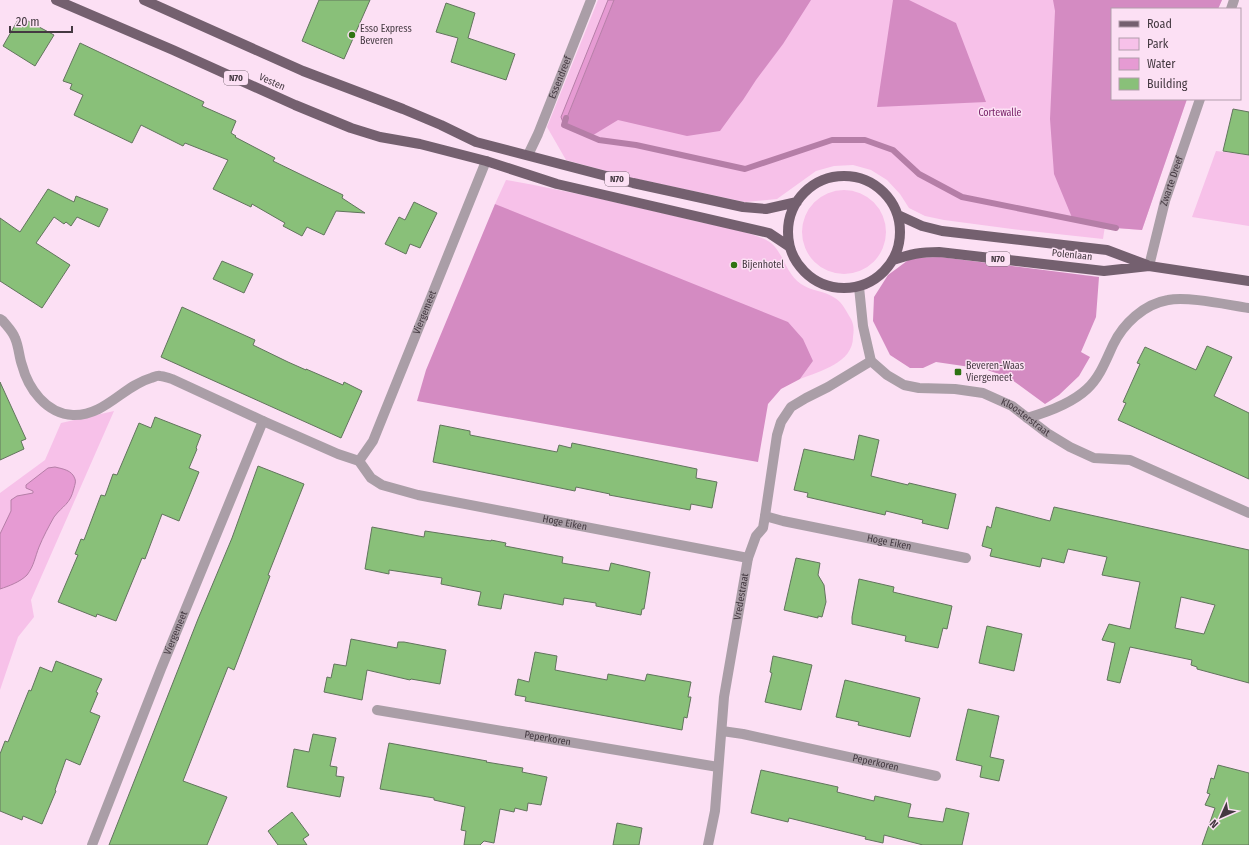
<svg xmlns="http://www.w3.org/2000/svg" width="1249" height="845" viewBox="0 0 1249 845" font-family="'Fira Sans Condensed',sans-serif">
	<rect width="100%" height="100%" fill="#fce0f4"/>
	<path fill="#f7c1e9" d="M 598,0 L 1222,0 L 1218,9 L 1112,9 L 1112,99 L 1187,99 L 1142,230 L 1116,228 L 1105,226 L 1103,239 L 1012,229 L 944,220 L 925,216 L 909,208 L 900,194 L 887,180 L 871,170 L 853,165 L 834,166 L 816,171 L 777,199 L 745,202 L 632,178 L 566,160 L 547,127 Z
		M 1216,151 L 1249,155 L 1249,226 L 1192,217 Z
		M 506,180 C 569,191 632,206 695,221 C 712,225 759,233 771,243 C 784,254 786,274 801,284 C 811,291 825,291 835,298 C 843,303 846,311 851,319 C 854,325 854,330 853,337 C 853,363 820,371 800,379 L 813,361 L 495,204 Z
		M802 232a42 42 0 1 1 84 0a42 42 0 1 1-84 0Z
		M 114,411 L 31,600 L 34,617 L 18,637 L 0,690 L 0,493 L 45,460 L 61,423 Z"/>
	<path fill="#d48bc2" d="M 614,0 L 811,0 L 783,44 L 756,80 L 743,100 L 736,109 L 720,131 L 687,136 L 618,120 L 590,137 L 564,125 Z
		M 893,0 L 909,0 L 956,23 L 986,102 L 877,107 Z
		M 1053,0 L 1222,0 L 1218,9 L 1112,9 L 1112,99 L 1187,99 L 1142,230 L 1116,228 L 1073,220 L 1054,174 L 1050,119 L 1055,11 Z
		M 495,204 L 788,322 L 803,339 L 813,361 L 800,379 L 781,389 L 768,404 L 758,462 L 417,401 L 426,370 Z
		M 940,257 L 1099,277 L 1096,317 L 1081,352 L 1090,357 L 1079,376 L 1059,395 L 1045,404 L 1008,377 L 984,369 L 936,362 L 923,368 L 910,368 L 890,355 L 873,321 L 874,297 L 888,275 L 911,258 Z"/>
	<path fill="#e69bd3" stroke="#b57ea7" d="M 608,0 L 614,0 L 564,125 L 561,117 Z
		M 55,467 C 63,469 72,470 75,479 C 76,482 75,484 74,488 C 70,505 63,505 54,517 C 49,526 43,537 39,547 C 35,557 34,566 27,575 C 20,582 9,586 0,589 L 0,534 L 11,511 L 11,500 L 17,496 L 33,493 L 33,491 L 26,488 L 26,485 L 48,468 Z"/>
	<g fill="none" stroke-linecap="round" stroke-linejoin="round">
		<path stroke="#b57ea7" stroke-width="6" d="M 566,118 L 564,125 L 599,140 L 636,145 L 745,169 L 832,140 L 865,140 L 893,150 L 919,174 L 962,197 L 1116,228"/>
	</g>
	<path fill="#89c079" stroke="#62745d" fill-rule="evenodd" d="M 319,0 L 370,0 L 344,59 L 302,41 Z
		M 446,3 L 475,13 L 468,38 L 515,54 L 506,80 L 451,62 L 458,38 L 436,32 Z
		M 19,18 L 24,21 L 28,21 L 54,35 L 35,66 L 3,46 Z
		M 80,43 L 204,102 L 202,106 L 236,121 L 231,133 L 236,136 L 235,137 L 275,158 L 273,161 L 343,195 L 342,198 L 365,213 L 336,211 L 324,235 L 307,227 L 302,236 L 283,226 L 285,223 L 252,204 L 251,207 L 213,189 L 228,160 L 185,143 L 183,146 L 141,125 L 132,143 L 74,115 L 83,95 L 70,89 L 72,84 L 63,81 Z
		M 1233,109 L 1249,112 L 1249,155 L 1223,151 Z
		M 48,189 L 74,202 L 76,196 L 108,209 L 99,227 L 77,217 L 71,226 L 66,222 L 64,224 L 54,217 L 36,243 L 70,265 L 42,308 L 0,281 L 0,218 L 20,232 Z
		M 414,202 L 437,213 L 420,248 L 410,244 L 406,254 L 385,244 L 399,217 L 405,220 Z
		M 222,261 L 253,274 L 244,293 L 213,279 Z
		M 182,307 L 255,340 L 253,345 L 288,362 L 306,370 L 306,369 L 343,385 L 344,382 L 362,391 L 341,438 L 161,357 Z
		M 1207,346 L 1232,357 L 1214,396 L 1249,413 L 1249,479 L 1118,420 L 1126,403 L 1123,402 L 1140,364 L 1137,363 L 1145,347 L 1196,370 Z
		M 0,382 L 26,439 L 21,441 L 24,449 L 0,460 Z
		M 155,417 L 201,435 L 196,448 L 197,449 L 189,468 L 199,472 L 179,521 L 162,514 L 145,559 L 142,558 L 116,621 L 97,614 L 96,617 L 58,602 L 78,555 L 75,554 L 81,539 L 84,540 L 101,495 L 105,496 L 113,474 L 117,475 L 139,423 L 151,428 Z
		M 440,425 L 470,431 L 470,435 L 557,452 L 559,445 L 571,448 L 572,443 L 697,469 L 696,478 L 717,482 L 712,508 L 691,504 L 690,510 L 609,495 L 610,494 L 576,487 L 575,491 L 433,462 Z
		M 859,435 L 879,440 L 871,476 L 908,485 L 909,483 L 956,494 L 948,529 L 922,523 L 923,520 L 886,511 L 885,515 L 807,497 L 808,493 L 794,490 L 804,449 L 854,460 Z
		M 258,466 L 304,484 L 268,575 L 270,576 L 234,670 L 228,667 L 183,781 L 227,797 L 207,845 L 109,845 L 198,619 L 232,538 Z
		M 996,507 L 1050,521 L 1054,507 L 1249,550 L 1249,683 L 1197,669 L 1197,667 L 1191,665 L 1192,660 L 1130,647 L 1120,683 L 1107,680 L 1115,643 L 1102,640 L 1109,624 L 1130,629 L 1140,582 L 1102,575 L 1107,557 L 1068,549 L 1064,563 L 1042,558 L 1040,567 L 990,556 L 992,549 L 982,546 L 987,526 L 991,528 ZM 1181,597 L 1215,605 L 1204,634 L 1175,628 Z
		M 372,527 L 424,537 L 425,531 L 491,541 L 491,540 L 506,543 L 505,546 L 563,557 L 562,563 L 609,571 L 611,563 L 650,572 L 644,609 L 642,609 L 641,615 L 596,606 L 596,603 L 564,598 L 563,605 L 504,594 L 501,609 L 478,605 L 481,592 L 441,584 L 442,578 L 389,570 L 389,574 L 365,569 Z
		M 796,558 L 820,563 L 818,575 L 824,585 L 826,602 L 822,617 L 818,616 L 818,618 L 784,610 Z
		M 859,579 L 894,587 L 893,592 L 952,606 L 947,629 L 943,628 L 938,648 L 905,641 L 906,636 L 852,624 L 852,617 Z
		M 987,626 L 1022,634 L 1014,671 L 979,663 Z
		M 351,639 L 397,648 L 398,642 L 404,642 L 446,650 L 440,684 L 411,679 L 410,680 L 367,670 L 362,700 L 324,692 L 327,677 L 331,678 L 334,664 L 346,666 Z
		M 535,652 L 557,656 L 555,670 L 607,680 L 608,674 L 645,681 L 647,674 L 691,682 L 688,697 L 691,697 L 687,718 L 684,717 L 682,730 L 525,701 L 526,697 L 515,695 L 518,679 L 529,682 Z
		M 773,656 L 812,665 L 801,710 L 765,702 L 772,673 L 770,672 Z
		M 56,661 L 102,679 L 96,692 L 98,693 L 90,712 L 100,716 L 80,765 L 66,759 L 55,790 L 56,791 L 42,824 L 23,816 L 22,820 L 0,811 L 0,754 L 5,741 L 8,742 L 29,690 L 31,691 L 40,667 L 52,672 Z
		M 845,680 L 920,698 L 910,737 L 858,725 L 859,722 L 836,717 Z
		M 968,709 L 999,716 L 990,757 L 1004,760 L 999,781 L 980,777 L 982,766 L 956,760 Z
		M 313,734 L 336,738 L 330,766 L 337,767 L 336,776 L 344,777 L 340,797 L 287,787 L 294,749 L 309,752 Z
		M 389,743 L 487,761 L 486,762 L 523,768 L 522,772 L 547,777 L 541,805 L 528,803 L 527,811 L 515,808 L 514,812 L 500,809 L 494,843 L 484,841 L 480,845 L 464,845 L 466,831 L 461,830 L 465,807 L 434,800 L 434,798 L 380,789 Z
		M 1218,765 L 1249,773 L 1249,845 L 1202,845 L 1215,808 L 1205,805 L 1210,794 L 1207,793 L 1211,778 L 1214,779 Z
		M 761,770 L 838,787 L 837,792 L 874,801 L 875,796 L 911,804 L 908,817 L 943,822 L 946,808 L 969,813 L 962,845 L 923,845 L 884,835 L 883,843 L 865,839 L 866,837 L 789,818 L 788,822 L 751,813 Z
		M 292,812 L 309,835 L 303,839 L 307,845 L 278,845 L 268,831 Z
		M 617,823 L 642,828 L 639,845 L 613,845 Z"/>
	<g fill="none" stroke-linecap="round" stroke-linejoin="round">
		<g stroke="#aa9ea7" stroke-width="10">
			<path d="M 1231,9 L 1234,0"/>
			<path id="s1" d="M 528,155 L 538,134 L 591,0"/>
			<path id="s2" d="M 1149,266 L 1165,201 L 1200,99"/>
			<path id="s3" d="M 859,287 L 863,326 L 871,361 L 887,375 L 904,385 L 919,388 L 955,389 L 983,393 L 1012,406 L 1047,433 L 1070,447 L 1094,458 L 1130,460 L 1249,513"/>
			<path id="s4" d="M 0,319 L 3,321 C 7,326 13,332 15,338 C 19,347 19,357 22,365 C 28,388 46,414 73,415 C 105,416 123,386 151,378 C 154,377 158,375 160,376 C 164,376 168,378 172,379 L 263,421 L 338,454 L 359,461 L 371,478 L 382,485 L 418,495 L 748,558"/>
			<path d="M 1027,418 C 1048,412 1071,404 1087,389 C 1100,377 1106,360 1113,345 C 1123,324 1144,304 1168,300 C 1188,296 1228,305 1249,308"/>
			<path id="s5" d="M 359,461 L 373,441 L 486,161"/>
			<path id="s6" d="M 765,516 L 783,521 L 966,558"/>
			<path id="s7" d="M 377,710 L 718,767"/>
			<path id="s8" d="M 722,731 L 743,734 L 936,776"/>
			<path id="s9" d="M 92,845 L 161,669 L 263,421"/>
			<path id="s10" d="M 708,845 L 715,811 L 724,697 L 748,558 L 756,536 L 763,528 L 765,516 L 777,435 L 781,422 L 791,407 L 806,398 L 828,387 L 871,361"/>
		</g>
		<path stroke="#74606f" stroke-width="10" d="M 56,0 L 173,50 L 295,105 L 351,128 L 380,137 L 420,144 L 486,161 L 557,184 L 769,233 L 790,247
			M 144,0 L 303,71 L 403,109 L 441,125 L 476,142 L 633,183 L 743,207 L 766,209 L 797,202
			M788 232a56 56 0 1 1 112 0a56 56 0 1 1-112 0Z
			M 898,215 L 922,226 L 942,231 L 1107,250 L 1147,265
			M 893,260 C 911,254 920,252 939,252 L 1104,271 L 1149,266 L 1249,281"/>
	</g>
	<g fill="#2e7312" stroke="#fce0f4" stroke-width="1.5">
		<circle cx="352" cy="35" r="4"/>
		<circle cx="734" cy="265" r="4"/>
		<rect x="954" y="368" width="8" height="8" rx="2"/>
	</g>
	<g text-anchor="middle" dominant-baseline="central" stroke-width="3" stroke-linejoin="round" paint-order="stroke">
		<g fill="#fce0f4" stroke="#7b6b77" stroke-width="1">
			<rect x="224" y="71" width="24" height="14" rx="3"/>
			<rect x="605" y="172" width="24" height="14" rx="3"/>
			<rect x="986" y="252" width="24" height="14" rx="3"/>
		</g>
		<g font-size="9" font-weight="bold" fill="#443941">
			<text x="236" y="78">N70</text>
			<text x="617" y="179">N70</text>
			<text x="998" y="259">N70</text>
		</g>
		<g font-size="10" fill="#443941" stroke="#fce0f4" text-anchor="start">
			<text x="360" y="29">Esso Express<tspan x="360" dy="12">Beveren</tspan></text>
			<text x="742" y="265">Bijenhotel</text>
			<text x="966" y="366">Beveren-Waas<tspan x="966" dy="12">Viergemeet</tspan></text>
		</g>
		<g font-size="10" fill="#443941" stroke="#fce0f4">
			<text stroke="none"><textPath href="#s1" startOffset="84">Essendreef</textPath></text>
			<text transform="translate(272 82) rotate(24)">Vesten</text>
			<text stroke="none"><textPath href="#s2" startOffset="88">Zwarte Dreef</textPath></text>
			<text transform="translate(1072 255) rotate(6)">Polenlaan</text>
			<text stroke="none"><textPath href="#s5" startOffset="163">Viergemeet</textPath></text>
			<text stroke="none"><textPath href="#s3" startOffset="245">Kloosterstraat</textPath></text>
			<text stroke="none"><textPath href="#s4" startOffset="663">Hoge Eiken</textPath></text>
			<text stroke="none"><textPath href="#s6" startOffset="127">Hoge Eiken</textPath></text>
			<text stroke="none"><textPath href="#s10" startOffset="251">Vredestraat</textPath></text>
			<text stroke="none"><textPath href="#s9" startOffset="228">Viergemeet</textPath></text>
			<text stroke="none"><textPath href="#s7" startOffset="173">Peperkoren</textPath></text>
			<text stroke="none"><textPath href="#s8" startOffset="157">Peperkoren</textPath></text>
		</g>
		<g font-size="10" fill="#792369" stroke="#fce0f4">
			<text x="1000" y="113">Cortewalle</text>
		</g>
	</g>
	<rect x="1111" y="8" width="130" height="92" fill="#fce0f4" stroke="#b29dac"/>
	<rect x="1119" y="21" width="20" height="6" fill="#74606f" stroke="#b29dac"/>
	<text x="1147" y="28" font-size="12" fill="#443941">Road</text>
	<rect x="1119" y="38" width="20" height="12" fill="#f7c1e9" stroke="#b29dac"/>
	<text x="1147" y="48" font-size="12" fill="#443941">Park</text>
	<rect x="1119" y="58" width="20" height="12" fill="#e69bd3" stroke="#b29dac"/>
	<text x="1147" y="68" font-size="12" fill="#443941">Water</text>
	<rect x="1119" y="78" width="20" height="12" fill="#89c079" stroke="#b29dac"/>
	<text x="1147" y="88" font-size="12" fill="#443941">Building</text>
	<g transform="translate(1221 817) rotate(225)" stroke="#fce0f4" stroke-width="3" paint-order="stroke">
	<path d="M0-3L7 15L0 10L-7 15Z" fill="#443941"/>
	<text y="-6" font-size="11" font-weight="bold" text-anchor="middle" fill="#443941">N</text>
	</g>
	<path d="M10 26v6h62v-6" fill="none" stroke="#443941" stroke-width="2"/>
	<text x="16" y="26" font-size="12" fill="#443941" stroke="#fce0f4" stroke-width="3" paint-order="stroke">20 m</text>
</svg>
